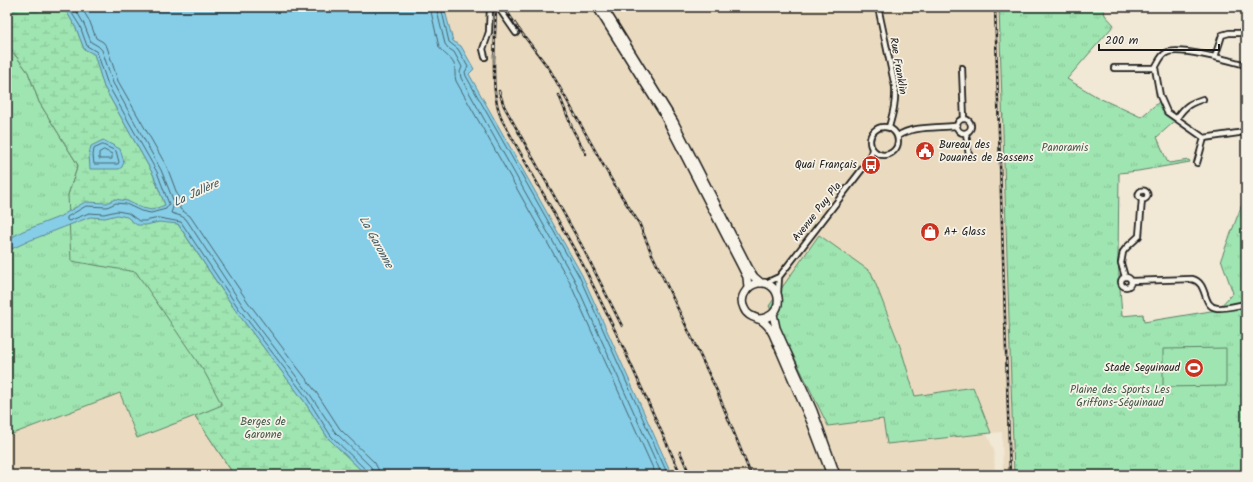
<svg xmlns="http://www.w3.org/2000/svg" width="1253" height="482" viewBox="0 0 1253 482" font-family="Kalam,sans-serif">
	<defs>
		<pattern id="grass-tufts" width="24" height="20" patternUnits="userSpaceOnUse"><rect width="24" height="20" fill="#9fe5b1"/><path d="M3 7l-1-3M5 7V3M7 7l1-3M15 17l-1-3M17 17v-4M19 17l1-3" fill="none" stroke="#88c498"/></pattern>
		<pattern id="wetland-marsh" width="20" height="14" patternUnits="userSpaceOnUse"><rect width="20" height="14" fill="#9fe5b1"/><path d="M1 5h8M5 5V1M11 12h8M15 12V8" fill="none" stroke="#88c498"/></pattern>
	</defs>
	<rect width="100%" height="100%" fill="#f1e8d6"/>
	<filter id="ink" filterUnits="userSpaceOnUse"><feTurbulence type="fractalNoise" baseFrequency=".025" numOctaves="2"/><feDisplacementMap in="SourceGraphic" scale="8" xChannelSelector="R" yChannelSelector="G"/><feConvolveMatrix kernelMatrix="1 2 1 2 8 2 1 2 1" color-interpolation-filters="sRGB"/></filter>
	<g filter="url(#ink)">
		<path fill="#eadbc0" d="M 444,7 L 999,7 L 1014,475 L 1003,475 L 1002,432 L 991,433 L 973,387 L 915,396 L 901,349 L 871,272 L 883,419 L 887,444 L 987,434 L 994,450 L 995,475 L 672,475 L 582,275 L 469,73 L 474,69 L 461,46 L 453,41 Z
			M 120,393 L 137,438 L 195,416 L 234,475 L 7,475 L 7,436 Z"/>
		<path fill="url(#grass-tufts)" stroke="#5e8066" d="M 999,7 L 1103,7 L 1105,15 L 1114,25 L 1067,79 L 1099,98 L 1141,117 L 1159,102 L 1165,113 L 1175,121 L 1157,137 L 1167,161 L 1169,163 L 1189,160 L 1190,162 L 1138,171 L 1119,173 L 1118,260 L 1122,316 L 1143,314 L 1144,322 L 1217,310 L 1233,293 L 1221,259 L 1246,194 L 1246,475 L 1014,475 Z
			M 7,44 L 28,72 L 39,102 L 78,165 L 68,195 L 136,272 L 245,332 L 234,475 L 195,416 L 137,438 L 120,393 L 7,436 Z
			M 819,235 L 871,272 L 901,349 L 915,396 L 973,387 L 991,433 L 887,444 L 883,419 L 828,426 L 769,306 Z"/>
		<path fill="url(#wetland-marsh)" stroke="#5e8066" d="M 7,7 L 64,7 L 76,28 L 84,49 L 94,53 L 104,87 L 153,174 L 165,205 L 236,311 L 304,401 L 328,438 L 366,475 L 234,475 L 195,416 L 222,405 L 205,373 L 136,272 L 71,261 L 68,195 L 78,165 L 39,102 L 28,72 L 7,44 Z"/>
		<path fill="#9fe5b1" stroke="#5e8066" d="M 1226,348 L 1226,386 L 1163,387 L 1163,349 Z"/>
		<path fill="#86cee7" stroke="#5c8796" d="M 64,7 L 444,7 L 453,41 L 461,46 L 474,69 L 469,74 L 582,275 L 672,475 L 366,475 L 328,438 L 304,401 L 236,311 L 178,224 L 159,222 L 146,225 L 137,225 L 127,217 L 117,215 L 105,218 L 90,217 L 31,240 L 7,251 L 7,240 L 23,231 L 59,217 L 85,202 L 107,203 L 115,199 L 127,201 L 142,208 L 152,210 L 165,205 L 153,174 L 104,87 L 94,54 L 84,49 L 76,28 Z
			M 103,140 L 120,149 L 124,162 L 122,167 L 119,169 L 90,169 L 89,154 L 91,146 Z"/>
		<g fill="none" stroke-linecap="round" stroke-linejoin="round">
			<path stroke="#46636d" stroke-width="1" d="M 68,7 L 80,26 L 87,46 L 97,52 L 108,85 L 157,172 L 169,204 L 166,209 L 151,213 L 141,211 L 126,204 L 116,203 L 107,207 L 86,206 L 67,217 L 67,220 L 69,221 L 89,213 L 104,214 L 117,211 L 128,213 L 139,221 L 145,221 L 159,218 L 181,222 L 239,309 L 307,398 L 331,436 L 367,471 L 368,475
				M 74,7 L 84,24 L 91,42 L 98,46 L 102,50 L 113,83 L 161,170 L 174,202 L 173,207 L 171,213 L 181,216 L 186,219 L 243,306 L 311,396 L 335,432 L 371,467 L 373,475
				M 81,7 L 90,22 L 96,38 L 103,42 L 107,47 L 118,81 L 167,167 L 179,199 L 180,209 L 190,216 L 248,302 L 316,392 L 340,429 L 375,463 L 378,469 L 379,475
				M 430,7 L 439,47 C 443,54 450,56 454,64 C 456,69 454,75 456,81 L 569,281 L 656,475
				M 436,7 L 445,44 L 448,48 L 454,52 L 462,67 L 460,72 L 461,78 L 574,279 L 662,475
				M 441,7 L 449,42 L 458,49 L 468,67 L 465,72 L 466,76 L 579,276 L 668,475
				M 103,145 L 116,151 L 119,162 L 118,164 L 94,164 L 93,155 L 94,149 Z
				M 104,150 L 112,154 L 112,159 L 99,159 L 99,153 Z"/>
			<g stroke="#1c1c1c" stroke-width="8">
				<path id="street" d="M 498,7 L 516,33
					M 878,7 L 895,87 C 896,102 893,113 889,127
					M 485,57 L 483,49 L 489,32 L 490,7
					M 1215,57 L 1222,35 L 1229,33 L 1242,33
					M 1246,65 C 1231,61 1178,46 1166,53 C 1161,55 1158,63 1155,68 L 1160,96 L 1167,112 L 1204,138 L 1245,132 L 1246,129
					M 962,68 L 964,119
					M 1114,68 L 1155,68
					M 1177,118 C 1185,106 1190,103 1203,99
					M957 126a7 7 0 1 1 14 0a7 7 0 1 1-14 0Z
					M870 141a14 14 0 1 1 28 0a14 14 0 1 1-28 0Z
					M 966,133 L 969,156
					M 898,136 C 911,126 938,128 955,126 L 957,128
					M 1197,163 L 1204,138
					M1138.5 195a4.5 4.5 0 1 1 9 0a4.5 4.5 0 1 1-9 0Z
					M1121 282a5 5 0 1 1 10 0a5 5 0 1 1-10 0Z
					M 1125,277 L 1121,263 L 1123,252 L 1126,248 L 1139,236 L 1142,199
					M 1131,281 L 1192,279 C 1209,283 1201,306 1217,308 C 1224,309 1239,305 1246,304
					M 766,283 L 779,277 L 870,159 L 872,149
					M 778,293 L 779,277"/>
			</g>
			<g stroke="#1c1c1c" stroke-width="10">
				<path id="secondary" d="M 597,7 L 662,111 L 741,265 L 747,277 L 748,288
					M 603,7 L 674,122 L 749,269 L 754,277 L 761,283
					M 773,314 L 776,328 L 813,411 L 836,475
					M 758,319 C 787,318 783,280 758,283 C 753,284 749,286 746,291 C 742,296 741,302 744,308 C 747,316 754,317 761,320 C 766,323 770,328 773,334 L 811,422 L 831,475"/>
			</g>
			<use href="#street" stroke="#f7f3e8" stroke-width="4.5"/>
			<use href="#secondary" stroke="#f7f3e8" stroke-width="7"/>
			<g stroke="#1c1c1c" stroke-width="2.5">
				<path id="rail" d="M 504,7 L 518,28
					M 995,7 L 1010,475
					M 515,24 L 550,70 L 615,186 L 639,223 L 651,252 L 717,391 L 751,475
					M 494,55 C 494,78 493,98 502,120 L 583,265 L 623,347 L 681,475
					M 494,61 L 496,7
					M 499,91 L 504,106 L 582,246 L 622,326
					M 559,95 L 573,130 L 586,154
					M 680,452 L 690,475"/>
			</g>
			<use href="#rail" stroke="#f7f3e8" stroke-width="1" stroke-dasharray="3" stroke-linecap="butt"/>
		</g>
	</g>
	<defs>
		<g id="civic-disc" transform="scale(1)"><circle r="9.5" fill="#c8321e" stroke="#f7f3e8"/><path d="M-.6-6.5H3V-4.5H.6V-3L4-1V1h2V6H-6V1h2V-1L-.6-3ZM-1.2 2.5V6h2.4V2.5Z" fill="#fff"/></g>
		<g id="bus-disc" transform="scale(1)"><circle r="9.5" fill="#c8321e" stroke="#f7f3e8"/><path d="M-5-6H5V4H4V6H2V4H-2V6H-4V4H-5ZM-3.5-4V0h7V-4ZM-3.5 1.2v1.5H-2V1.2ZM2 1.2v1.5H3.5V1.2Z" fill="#fff"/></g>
		<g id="shop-disc" transform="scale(1)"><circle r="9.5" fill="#c8321e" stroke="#f7f3e8"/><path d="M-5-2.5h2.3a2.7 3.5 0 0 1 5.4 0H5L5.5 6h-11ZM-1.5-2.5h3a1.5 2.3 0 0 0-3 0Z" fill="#fff"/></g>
		<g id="stadium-disc" transform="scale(1)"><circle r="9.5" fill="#c8321e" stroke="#f7f3e8"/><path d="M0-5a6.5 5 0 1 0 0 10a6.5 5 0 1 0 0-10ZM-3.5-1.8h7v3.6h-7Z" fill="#fff"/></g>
	</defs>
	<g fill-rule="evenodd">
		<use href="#civic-disc" x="925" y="151"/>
		<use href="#bus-disc" x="871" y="165"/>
		<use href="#shop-disc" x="930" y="232"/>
		<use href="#stadium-disc" x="1194" y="368"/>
	</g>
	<g text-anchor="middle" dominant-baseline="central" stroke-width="3.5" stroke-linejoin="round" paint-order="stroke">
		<g font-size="11" fill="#1c1c1c" stroke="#f7f3e8">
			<text transform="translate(898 66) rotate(80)">Rue Franklin</text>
			<text transform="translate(817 212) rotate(-52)">Avenue Puy Pla</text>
		</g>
		<g font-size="11" fill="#1c1c1c" stroke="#f7f3e8" text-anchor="start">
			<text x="939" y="145">Bureau des<tspan x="939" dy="13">Douanes de Bassens</tspan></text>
			<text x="857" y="165" text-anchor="end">Quai Français</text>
			<text x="944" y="232">A+ Glass</text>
			<text x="1180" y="368" text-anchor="end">Stade Seguinaud</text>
		</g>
		<g font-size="11" fill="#435849" stroke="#f7f3e8">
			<text x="1065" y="148">Panoramis</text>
			<text x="1120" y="390">Plaine des Sports Les<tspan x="1120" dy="13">Griffons-Séguinaud</tspan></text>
			<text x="263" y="422">Berges de<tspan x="263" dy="13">Garonne</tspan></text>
		</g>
		<g font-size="12" font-style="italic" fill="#415a63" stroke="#f7f3e8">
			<text transform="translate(196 193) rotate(-25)">La Jallère</text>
			<text transform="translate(376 242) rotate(61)">La Garonne</text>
		</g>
	</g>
	<rect width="1253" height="482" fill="none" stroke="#f7f3e8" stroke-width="24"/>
	<rect x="12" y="12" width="1229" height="458" fill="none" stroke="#1c1c1c" stroke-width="1.5" filter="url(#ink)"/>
	<path d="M1099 44v6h120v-6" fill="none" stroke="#1c1c1c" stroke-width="2"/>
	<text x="1105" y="44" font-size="12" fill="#1c1c1c" stroke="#f7f3e8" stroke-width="3" paint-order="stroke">200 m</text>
</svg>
